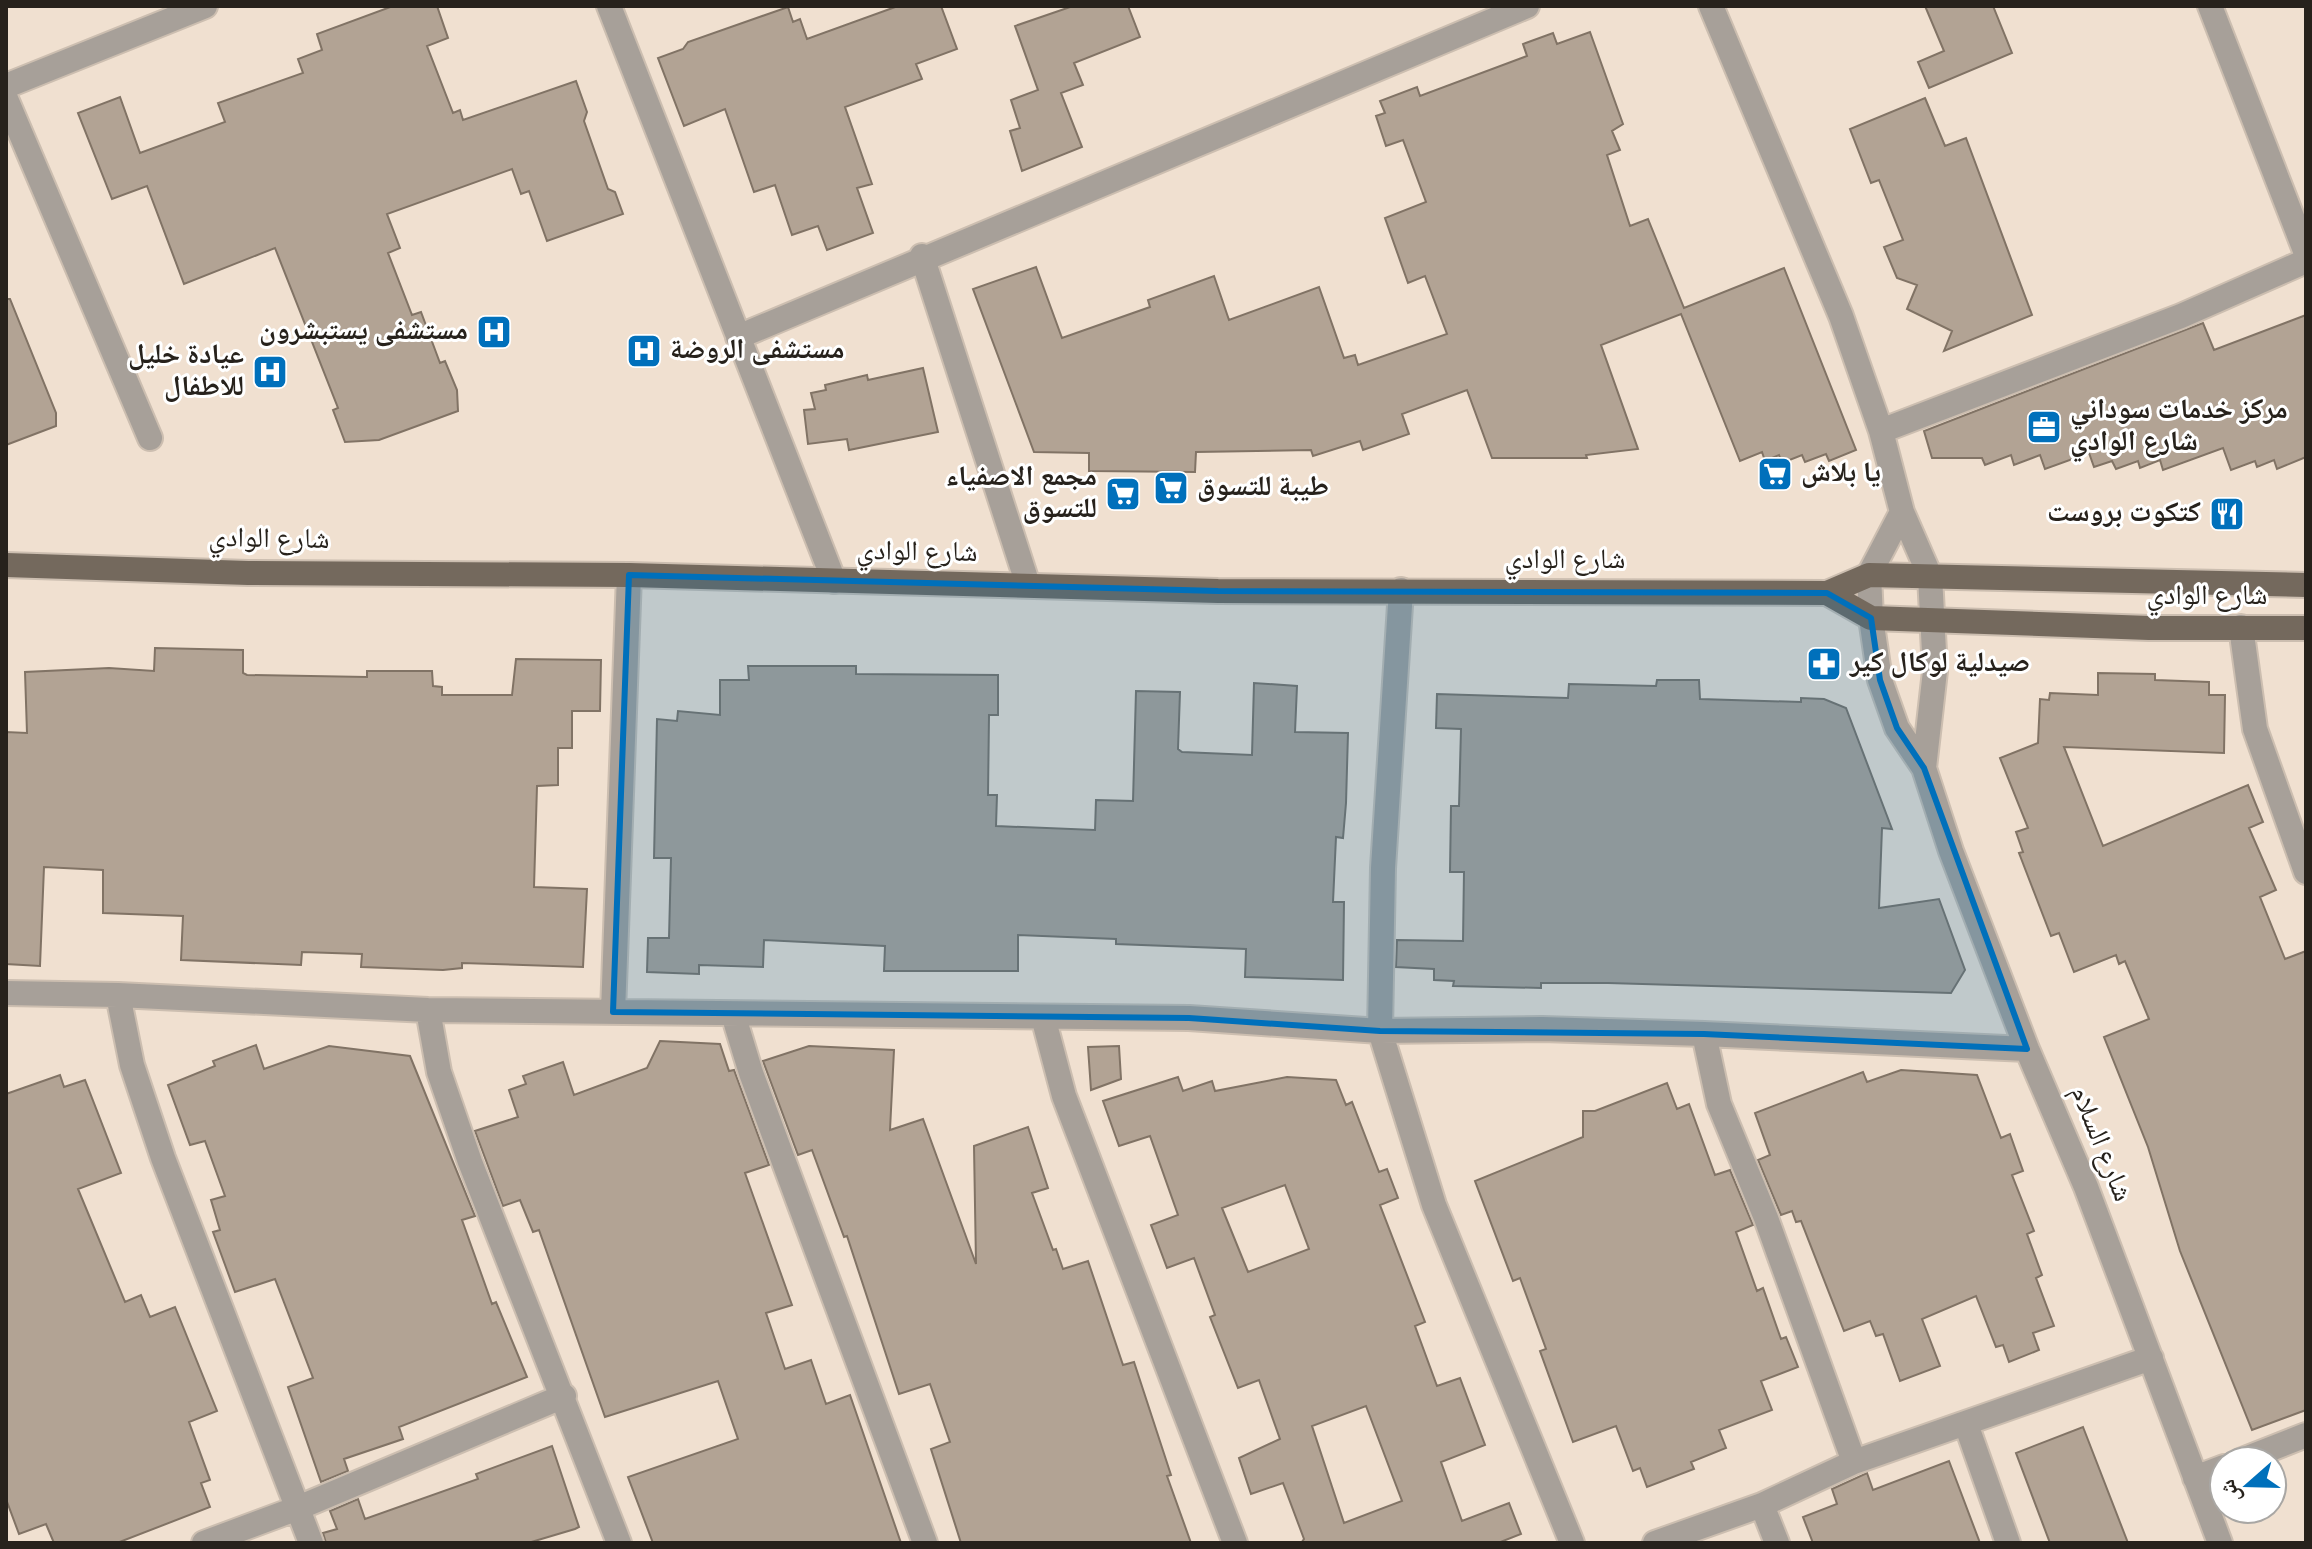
<svg xmlns="http://www.w3.org/2000/svg" width="2312" height="1549" viewBox="0 0 2312 1549" font-family="Overpass,'Noto Naskh Arabic',sans-serif">
	<rect width="100%" height="100%" fill="#f0e0d0"/>
	<path fill="#b2a394" stroke="#817365" stroke-width="2" fill-rule="evenodd" d="M 393,6 L 437,6 L 448,38 L 427,46 L 453,113 L 460,110 L 463,120 L 576,81 L 587,112 L 584,121 L 608,189 L 615,192 L 623,214 L 547,241 L 529,191 L 521,194 L 512,169 L 387,214 L 400,248 L 388,253 L 412,315 L 421,312 L 440,363 L 445,361 L 457,390 L 458,411 L 379,440 L 345,442 L 333,410 L 338,408 L 275,248 L 184,284 L 147,186 L 112,199 L 78,113 L 120,97 L 140,153 L 225,122 L 218,103 L 303,73 L 298,59 L 322,50 L 317,34 Z
		M 898,6 L 941,6 L 957,49 L 916,64 L 922,79 L 845,107 L 872,184 L 857,188 L 873,233 L 827,250 L 818,226 L 792,235 L 775,185 L 754,192 L 725,109 L 684,126 L 658,58 L 683,49 L 688,42 L 788,7 L 793,22 L 800,19 L 807,39 Z
		M 1073,6 L 1128,6 L 1140,37 L 1074,63 L 1083,85 L 1061,93 L 1082,147 L 1022,171 L 1010,131 L 1020,128 L 1011,100 L 1038,90 L 1015,26 Z
		M 1925,6 L 1993,6 L 2012,53 L 1929,88 L 1918,62 L 1944,51 Z
		M 1590,32 L 1623,124 L 1612,131 L 1620,150 L 1607,155 L 1630,226 L 1648,219 L 1684,308 L 1784,268 L 1856,450 L 1829,461 L 1826,454 L 1805,462 L 1802,455 L 1782,463 L 1779,455 L 1765,461 L 1762,452 L 1740,461 L 1681,314 L 1601,345 L 1638,449 L 1586,455 L 1587,458 L 1492,458 L 1467,390 L 1402,414 L 1409,434 L 1363,450 L 1360,441 L 1313,456 L 1311,450 L 1196,452 L 1195,472 L 1089,471 L 1089,453 L 1034,452 L 973,289 L 1036,267 L 1062,338 L 1150,307 L 1148,300 L 1214,276 L 1229,320 L 1319,287 L 1344,358 L 1355,355 L 1358,365 L 1447,334 L 1425,276 L 1408,283 L 1385,218 L 1426,202 L 1403,140 L 1386,146 L 1376,116 L 1385,113 L 1380,101 L 1417,87 L 1420,96 L 1527,56 L 1523,44 L 1553,33 L 1557,44 Z
		M 1925,98 L 1945,146 L 1966,138 L 2032,315 L 1944,351 L 1952,331 L 1907,309 L 1917,285 L 1897,278 L 1884,247 L 1903,240 L 1879,180 L 1871,183 L 1850,129 Z
		M 6,299 L 10,299 L 56,413 L 56,426 L 6,445 Z
		M 2306,315 L 2306,457 L 2277,469 L 2274,460 L 2257,467 L 2255,461 L 2231,470 L 2223,448 L 2163,470 L 2160,460 L 2140,468 L 2138,461 L 2116,469 L 2112,461 L 2094,467 L 2089,453 L 2045,469 L 2040,455 L 2014,465 L 2011,455 L 1985,465 L 1982,458 L 1932,458 L 1924,431 L 2203,323 L 2214,350 Z
		M 923,368 L 938,432 L 849,450 L 847,439 L 808,444 L 804,410 L 815,409 L 811,393 L 826,390 L 825,385 L 867,375 L 868,380 Z
		M 155,648 L 243,650 L 243,673 L 247,675 L 367,677 L 367,671 L 432,671 L 433,686 L 442,687 L 442,695 L 512,695 L 516,659 L 601,660 L 600,711 L 572,711 L 572,748 L 558,748 L 558,785 L 537,786 L 534,887 L 587,889 L 583,967 L 462,963 L 462,968 L 443,970 L 361,967 L 362,954 L 302,952 L 301,965 L 181,960 L 183,916 L 103,913 L 103,870 L 44,867 L 40,966 L 6,964 L 6,732 L 27,733 L 25,672 L 109,668 L 154,671 Z
		M 748,666 L 856,666 L 856,674 L 998,675 L 998,715 L 989,715 L 988,795 L 997,795 L 996,826 L 1095,830 L 1096,800 L 1133,801 L 1136,691 L 1180,692 L 1178,749 L 1182,752 L 1252,755 L 1254,683 L 1297,686 L 1295,732 L 1348,733 L 1346,803 L 1343,838 L 1336,837 L 1333,902 L 1344,902 L 1343,980 L 1245,977 L 1246,949 L 1116,944 L 1116,939 L 1018,935 L 1018,971 L 884,971 L 885,946 L 764,940 L 763,967 L 699,965 L 699,974 L 647,972 L 648,938 L 669,938 L 671,858 L 654,858 L 657,719 L 677,721 L 678,711 L 720,715 L 720,680 L 749,680 Z
		M 2098,673 L 2155,674 L 2155,680 L 2209,682 L 2209,695 L 2225,695 L 2224,753 L 2064,747 L 2103,846 L 2248,785 L 2263,822 L 2249,828 L 2276,890 L 2260,897 L 2285,959 L 2306,951 L 2306,1410 L 2252,1430 L 2180,1251 L 2148,1147 L 2104,1037 L 2149,1019 L 2125,961 L 2119,964 L 2116,955 L 2074,972 L 2059,933 L 2051,936 L 2019,853 L 2023,852 L 2016,832 L 2028,828 L 2000,758 L 2038,743 L 2040,699 L 2049,700 L 2050,693 L 2098,695 Z
		M 1657,680 L 1699,680 L 1700,699 L 1801,702 L 1801,698 L 1824,699 L 1846,708 L 1892,829 L 1882,828 L 1879,908 L 1939,899 L 1965,970 L 1951,993 L 1608,983 L 1541,983 L 1541,988 L 1453,986 L 1454,981 L 1434,980 L 1434,969 L 1396,967 L 1397,940 L 1463,941 L 1464,872 L 1450,872 L 1451,806 L 1459,806 L 1461,729 L 1436,728 L 1437,694 L 1568,698 L 1569,684 L 1656,686 Z
		M 660,1041 L 720,1044 L 729,1071 L 734,1070 L 769,1165 L 745,1173 L 792,1305 L 766,1313 L 785,1369 L 811,1360 L 826,1404 L 850,1395 L 901,1543 L 653,1543 L 628,1477 L 738,1439 L 718,1381 L 605,1417 L 539,1230 L 533,1232 L 520,1200 L 503,1206 L 475,1131 L 518,1117 L 509,1090 L 526,1084 L 523,1076 L 563,1062 L 574,1095 L 647,1068 Z
		M 256,1045 L 264,1069 L 329,1046 L 410,1056 L 475,1216 L 462,1220 L 492,1304 L 496,1302 L 527,1377 L 399,1427 L 403,1439 L 344,1459 L 348,1471 L 321,1482 L 288,1387 L 313,1378 L 275,1279 L 235,1292 L 213,1232 L 220,1230 L 211,1200 L 225,1196 L 205,1141 L 190,1145 L 168,1085 L 215,1066 L 213,1061 Z
		M 809,1046 L 894,1050 L 890,1130 L 923,1119 L 976,1264 L 974,1146 L 1028,1127 L 1048,1188 L 1032,1193 L 1053,1250 L 1056,1249 L 1063,1269 L 1088,1261 L 1123,1365 L 1134,1362 L 1171,1475 L 1167,1476 L 1191,1543 L 961,1543 L 931,1449 L 950,1442 L 930,1384 L 899,1394 L 847,1236 L 844,1237 L 812,1150 L 798,1155 L 763,1061 Z
		M 1119,1046 L 1121,1079 L 1091,1090 L 1088,1047 Z
		M 1901,1070 L 1977,1075 L 2001,1138 L 2010,1134 L 2023,1171 L 2012,1175 L 2034,1231 L 2027,1234 L 2042,1275 L 2036,1278 L 2054,1326 L 2033,1333 L 2039,1350 L 2009,1362 L 2003,1345 L 1996,1347 L 1976,1296 L 1922,1319 L 1940,1366 L 1900,1381 L 1883,1334 L 1876,1336 L 1870,1321 L 1844,1331 L 1801,1221 L 1796,1222 L 1792,1211 L 1781,1215 L 1758,1160 L 1770,1155 L 1755,1113 L 1863,1072 L 1867,1082 Z
		M 60,1075 L 64,1087 L 85,1080 L 121,1173 L 78,1189 L 125,1302 L 141,1295 L 150,1317 L 175,1307 L 217,1411 L 189,1422 L 210,1480 L 201,1483 L 210,1507 L 117,1543 L 54,1543 L 46,1524 L 19,1534 L 6,1499 L 6,1094 Z
		M 1178,1077 L 1183,1091 L 1212,1081 L 1215,1091 L 1287,1077 L 1336,1080 L 1346,1105 L 1352,1102 L 1379,1172 L 1387,1169 L 1398,1198 L 1380,1205 L 1425,1322 L 1415,1326 L 1437,1386 L 1460,1378 L 1485,1445 L 1441,1462 L 1462,1521 L 1509,1503 L 1521,1534 L 1498,1543 L 1301,1543 L 1304,1539 L 1283,1483 L 1251,1494 L 1239,1458 L 1280,1439 L 1259,1380 L 1238,1388 L 1210,1317 L 1215,1315 L 1194,1258 L 1167,1268 L 1151,1225 L 1178,1215 L 1150,1136 L 1119,1146 L 1103,1101 ZM 1285,1185 L 1309,1249 L 1248,1272 L 1222,1208 ZM 1366,1406 L 1402,1501 L 1344,1523 L 1312,1426 Z
		M 1667,1083 L 1677,1109 L 1689,1104 L 1715,1175 L 1730,1170 L 1753,1225 L 1736,1232 L 1757,1291 L 1763,1288 L 1781,1339 L 1786,1337 L 1798,1367 L 1761,1381 L 1772,1410 L 1719,1430 L 1726,1448 L 1691,1462 L 1694,1469 L 1647,1487 L 1640,1468 L 1633,1471 L 1616,1426 L 1573,1442 L 1540,1351 L 1546,1349 L 1520,1278 L 1513,1281 L 1475,1181 L 1583,1137 L 1583,1111 L 1595,1111 Z
		M 2083,1427 L 2128,1543 L 2050,1543 L 2016,1453 Z
		M 552,1446 L 579,1527 L 575,1529 L 528,1543 L 326,1543 L 323,1533 L 337,1529 L 330,1511 L 358,1499 L 365,1519 L 478,1479 L 476,1474 Z
		M 1949,1461 L 1980,1543 L 1813,1543 L 1803,1517 L 1837,1504 L 1832,1489 L 1867,1473 L 1873,1490 Z"/>
	<g fill="none" stroke-linecap="round" stroke-linejoin="round">
		<g stroke="#ccbeb0" stroke-width="28">
			<path id="minor" d="M 609,6 L 834,581
				M 1711,6 L 1841,316 L 1881,431 L 1902,512 L 1930,576 L 1935,671 L 1924,768
				M 2210,6 L 2306,253
				M 6,86 L 205,6
				M 6,99 L 150,438
				M 922,256 L 1028,585
				M 738,337 L 1527,6
				M 1881,431 L 2181,316 L 2306,261
				M 1902,512 L 1869,575 L 1871,618 L 1880,680 L 1897,728 L 1924,768 L 1951,851 L 2027,1049 L 2086,1187 L 2220,1543
				M 1401,590 L 1383,868 L 1380,1031 L 1434,1205 L 1572,1543
				M 2241,627 L 2255,729 L 2306,872
				M 6,993 L 118,995 L 428,1010 L 1189,1018 L 1380,1031 L 1542,1029 L 1704,1034 L 2027,1049
				M 118,995 L 132,1065 L 163,1158 L 311,1543
				M 428,1010 L 439,1072 L 470,1162 L 619,1543
				M 613,1012 L 629,575
				M 733,1014 L 751,1073 L 925,1543
				M 1043,1017 L 1064,1096 L 1235,1543
				M 1704,1034 L 1719,1104 L 1766,1218 L 1854,1462
				M 1966,1424 L 2008,1543
				M 2240,1461 L 2306,1435
				M 2195,1478 L 2224,1467
				M 1762,1505 L 1777,1543
				M 204,1543 L 298,1508 L 564,1396
				M 1655,1543 L 1762,1505 L 1854,1462 L 2151,1358"/>
		</g>
		<g stroke="#ccbeb0" stroke-width="28">
			<path id="major" d="M 6,565 L 248,573 L 629,575 L 1218,591 L 1827,593 L 1869,575 L 2306,585
				M 1827,593 L 1871,618 L 2149,628 L 2306,628"/>
		</g>
		<use href="#minor" stroke="#a7a099" stroke-width="24"/>
		<use href="#major" stroke="#74695d" stroke-width="24"/>
	</g>
	<path fill="#0070bb" fill-opacity="0.2" stroke="#0070bb" stroke-width="6" stroke-linejoin="round" d="M 629,575 L 1218,591 L 1827,593 L 1871,618 L 1880,680 L 1897,728 L 1924,768 L 2027,1049 L 1704,1034 L 1380,1031 L 1189,1018 L 613,1012 Z"/>
	<defs>
		<g id="hospital-square" transform="scale(1.8)"><rect x="-9" y="-9" width="18" height="18" rx="4" fill="#0070bb" stroke="#fff"/><path d="M-5-5h3v3.5h4V-5h3V5h-3V1.5h-4V5h-3Z" fill="#fff"/></g>
		<g id="office-square" transform="scale(1.8)"><rect x="-9" y="-9" width="18" height="18" rx="4" fill="#0070bb" stroke="#fff"/><path d="M-6-3h4V-5.5h4V-3h4V5H-6ZM-1-4.5V-3h2v-1.5ZM-6 0V1H6V0Z" fill="#fff"/></g>
		<g id="supermarket-square" transform="scale(1.8)"><rect x="-9" y="-9" width="18" height="18" rx="4" fill="#0070bb" stroke="#fff"/><path d="M-6-5.5h2.5l.6 2H6L4.5 2H-2.5L-4.4-4H-6ZM-1.5 3.2a1.3 1.3 0 1 0 .1 0ZM3 3.2a1.3 1.3 0 1 0 .1 0Z" fill="#fff"/></g>
		<g id="restaurant-square" transform="scale(1.8)"><rect x="-9" y="-9" width="18" height="18" rx="4" fill="#0070bb" stroke="#fff"/><path d="M-5-6h1v4h1v-4h1v4h1v-4h1v5L-1.5 .5V6h-2V.5L-5-1ZM5-6V6H3V1.5H1.5Q1.5-4 5-6Z" fill="#fff"/></g>
		<g id="pharmacy-square" transform="scale(1.8)"><rect x="-9" y="-9" width="18" height="18" rx="4" fill="#0070bb" stroke="#fff"/><path d="M-2-6h4v4h4v4h-4v4h-4v-4h-4v-4h4Z" fill="#fff"/></g>
	</defs>
	<g fill-rule="evenodd">
		<use href="#hospital-square" x="494" y="332"/>
		<use href="#hospital-square" x="644" y="351"/>
		<use href="#hospital-square" x="270" y="372"/>
		<use href="#office-square" x="2044" y="427"/>
		<use href="#supermarket-square" x="1775" y="474"/>
		<use href="#supermarket-square" x="1171" y="488"/>
		<use href="#supermarket-square" x="1123" y="494"/>
		<use href="#restaurant-square" x="2227" y="514"/>
		<use href="#pharmacy-square" x="1824" y="664"/>
	</g>
	<g text-anchor="middle" dominant-baseline="central" stroke-width="6" stroke-linejoin="round" paint-order="stroke">
		<g font-size="28" font-weight="bold" fill="#27221c" stroke="#fff" text-anchor="start">
			<text x="468" y="332" text-anchor="end">مستشفى يستبشرون</text>
			<text x="670" y="351">مستشفى الروضة</text>
			<text x="244" y="356" text-anchor="end">عيادة خليل<tspan x="244" dy="32">للاطفال</tspan></text>
			<text x="2070" y="411">مركز خدمات سوداني<tspan x="2070" dy="32">شارع الوادي</tspan></text>
			<text x="1801" y="474">يا بلاش</text>
			<text x="1097" y="478" text-anchor="end">مجمع الاصفياء<tspan x="1097" dy="32">للتسوق</tspan></text>
			<text x="1197" y="488">طيبة للتسوق</text>
			<text x="2201" y="514" text-anchor="end">كتكوت بروست</text>
			<text x="1850" y="664">صيدلية لوكال كير</text>
		</g>
		<g font-size="28" fill="#27221c" stroke="#fff">
			<text transform="translate(269 540) rotate(1)">شارع الوادي</text>
			<text transform="translate(917 553) rotate(1)">شارع الوادي</text>
			<text x="1565" y="561">شارع الوادي</text>
			<text x="2207" y="597">شارع الوادي</text>
			<text transform="translate(2100 1144) rotate(68)">شارع السلام</text>
		</g>
	</g>
	<rect width="2312" height="1549" fill="none" stroke="#27221c" stroke-width="16"/>
	<g transform="translate(2248 1485) rotate(250)"><circle r="38" fill="#ffffff" stroke="#a9a7a4" stroke-width="2"/>
	<path d="M0-6L14 30L0 20L-14 30Z" fill="#0070bb"/>
	<text y="-12" font-size="22" font-weight="bold" text-anchor="middle" fill="#27221c">ش</text>
	</g>
</svg>
